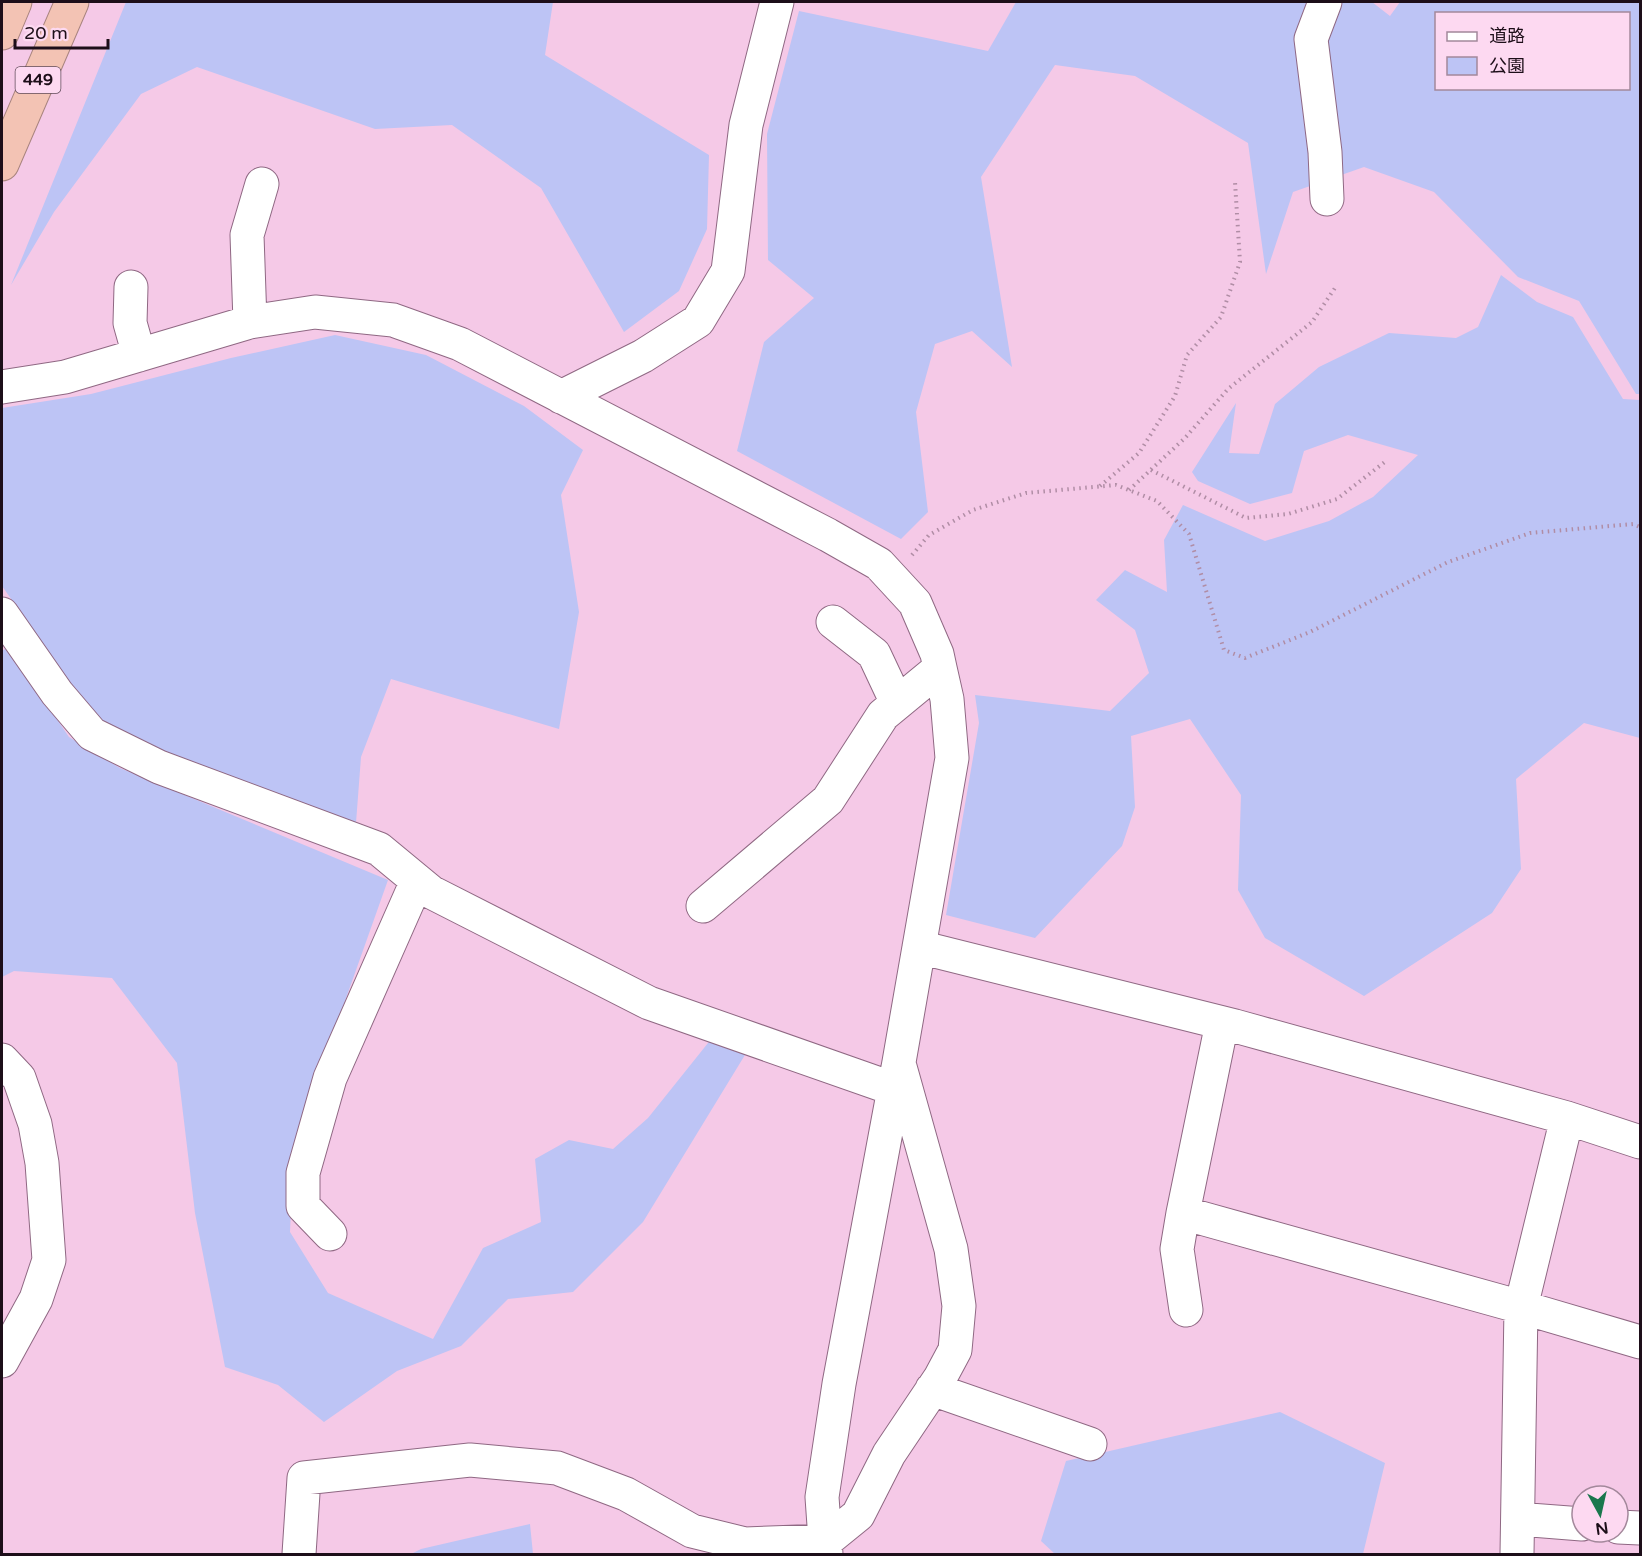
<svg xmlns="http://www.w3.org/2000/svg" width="1642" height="1556" viewBox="0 0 1642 1556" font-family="'Varela Round','Noto Sans JP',sans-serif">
	<rect width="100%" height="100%" fill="#f5c9e7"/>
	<path fill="#bdc4f5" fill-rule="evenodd" d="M 126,2 L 553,2 L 545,55 L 709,155 L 707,229 L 679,291 L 624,332 L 541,188 L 452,125 L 375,129 L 197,67 L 141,94 L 54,212 L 11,285 Z
		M 1016,2 L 1372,2 L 1390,16 L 1400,2 L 1640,2 L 1640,394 L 1636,394 L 1579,301 L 1518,277 L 1434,192 L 1364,167 L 1293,192 L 1266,274 L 1248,143 L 1135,76 L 1055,65 L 981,177 L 1012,367 L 972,331 L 935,344 L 916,412 L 928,512 L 901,539 L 737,451 L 764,342 L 814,298 L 768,260 L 767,134 L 799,11 L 988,51 ZM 1436,14 L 1628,14 L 1628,88 L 1436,88 Z
		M 1501,275 L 1537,302 L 1573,317 L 1623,399 L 1640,400 L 1640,738 L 1584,723 L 1516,779 L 1521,869 L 1492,913 L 1364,996 L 1265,938 L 1238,890 L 1241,795 L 1190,719 L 1131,736 L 1135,807 L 1122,846 L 1035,938 L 946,915 L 979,723 L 975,695 L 1110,711 L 1149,673 L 1135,630 L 1096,600 L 1125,570 L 1167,592 L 1164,540 L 1183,505 L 1265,541 L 1329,521 L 1373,497 L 1418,455 L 1348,435 L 1304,451 L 1292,493 L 1250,504 L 1198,481 L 1192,472 L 1236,403 L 1229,453 L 1259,454 L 1275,404 L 1319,367 L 1389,333 L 1456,338 L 1478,327 Z
		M 335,335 L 426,355 L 524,406 L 583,450 L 561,495 L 579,612 L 559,729 L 391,679 L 361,757 L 356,823 L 151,750 L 94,717 L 2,586 L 2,408 L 91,394 L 231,358 Z
		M 8,647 L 69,737 L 120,768 L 388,880 L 334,1032 L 293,1165 L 290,1232 L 328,1293 L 433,1339 L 483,1248 L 541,1222 L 535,1159 L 569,1140 L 613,1149 L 648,1118 L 712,1038 L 748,1050 L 643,1222 L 573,1292 L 508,1299 L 461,1346 L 397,1371 L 324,1422 L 278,1385 L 225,1367 L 195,1213 L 177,1063 L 112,978 L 14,971 L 2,977 L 2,651 Z
		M 1280,1412 L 1385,1463 L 1363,1554 L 1055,1554 L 1041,1541 L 1066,1461 Z
		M 530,1524 L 533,1554 L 411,1554 L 421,1549 Z"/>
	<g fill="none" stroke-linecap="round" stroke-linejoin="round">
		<g stroke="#8f6883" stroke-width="35">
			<path id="minor" d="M 1325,2 L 1311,39 L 1325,152 L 1327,199
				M 131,287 L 130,323 L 139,355
				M 250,322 L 247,235 L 262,184
				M 2,387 L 65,377 L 250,322 L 315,312 L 393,320 L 460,344 L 828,535 L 879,564 L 915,603 L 937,654 L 940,668 L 947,699 L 952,758 L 899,1062 L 839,1384 L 822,1497 L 826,1554
				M 561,397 L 643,356 L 698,321 L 728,271 L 746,125 L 777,2
				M 2,614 L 57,693 L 92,734 L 159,767 L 379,849 L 431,892 L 649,1003 L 894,1089
				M 833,622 L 874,654 L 897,703
				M 703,906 L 828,800 L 883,715 L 940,668
				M 919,947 L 1235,1026 L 1567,1118 L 1640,1142
				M 1222,1023 L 1183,1213 L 1521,1307 L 1640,1342
				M 2,1060 L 19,1078 L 35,1124 L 42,1163 L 49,1260 L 36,1299 L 2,1361
				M 1183,1213 L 1177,1249 L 1186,1310
				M 330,1234 L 303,1206 L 303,1173 L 330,1078 L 417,881
				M 932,1389 L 1090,1444
				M 1518,1519 L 1582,1524
				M 1618,1527 L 1640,1528
				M 299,1554 L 304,1478 L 470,1460 L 557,1468 L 626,1494 L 692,1531 L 745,1544 L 826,1541 L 858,1515 L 889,1454 L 940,1378 L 955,1350 L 959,1306 L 951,1249 L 900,1067
				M 1517,1554 L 1521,1307 L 1567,1118"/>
		</g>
		<g stroke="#a8847e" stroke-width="35">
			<path id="highway" d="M 2,33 L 15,2
				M 2,164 L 72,2"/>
		</g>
		<path stroke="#b08da5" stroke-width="4" stroke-dasharray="1.5 4.5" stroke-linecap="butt" d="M 1151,470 L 1246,518 L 1288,514 L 1337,499 L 1386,461
			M 1100,486 L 1139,453 L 1175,396 L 1187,355 L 1221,317 L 1240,262 L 1235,182
			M 1129,490 L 1185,438 L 1228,389 L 1312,322 L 1335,288
			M 912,555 L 929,535 L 973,510 L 1026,493 L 1116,485 L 1157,501 L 1189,534 L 1224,650 L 1245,658 L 1310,632 L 1448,562 L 1530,533 L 1633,524 L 1640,527"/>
		<use href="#minor" stroke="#fff" stroke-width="33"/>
		<use href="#highway" stroke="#f3c3b4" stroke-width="33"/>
	</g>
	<g text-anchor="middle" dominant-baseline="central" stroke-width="4.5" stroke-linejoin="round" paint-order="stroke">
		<rect fill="#fdd9f1" stroke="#604b5a" stroke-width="1.5" x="15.5" y="67" width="45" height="26" rx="4.5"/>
		<g font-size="16" font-weight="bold" fill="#1d0e19">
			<text x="38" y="80">449</text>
		</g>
	</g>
	<rect width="1642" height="1556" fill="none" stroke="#1d0e19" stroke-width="6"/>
	<rect x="1435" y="12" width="195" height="78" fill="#fdd9f1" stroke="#a3889b" stroke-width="1.5"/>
	<rect x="1447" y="32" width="30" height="9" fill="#ffffff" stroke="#a3889b" stroke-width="1.5"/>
	<text x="1489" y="42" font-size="18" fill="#1d0e19">道路</text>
	<rect x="1447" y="57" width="30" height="18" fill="#bdc4f5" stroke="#a3889b" stroke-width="1.5"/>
	<text x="1489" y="72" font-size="18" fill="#1d0e19">公園</text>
	<g transform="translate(1600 1514) rotate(172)"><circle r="28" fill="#fdd9f1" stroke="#a3889b" stroke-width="1.5"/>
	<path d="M0-4.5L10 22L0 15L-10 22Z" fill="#1a774d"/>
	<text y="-9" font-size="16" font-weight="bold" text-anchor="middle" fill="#1d0e19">N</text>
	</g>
	<path d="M15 39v9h93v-9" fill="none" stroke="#1d0e19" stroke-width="3"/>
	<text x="24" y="39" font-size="18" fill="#1d0e19" stroke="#fdd9f1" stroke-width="4.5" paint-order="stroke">20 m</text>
</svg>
